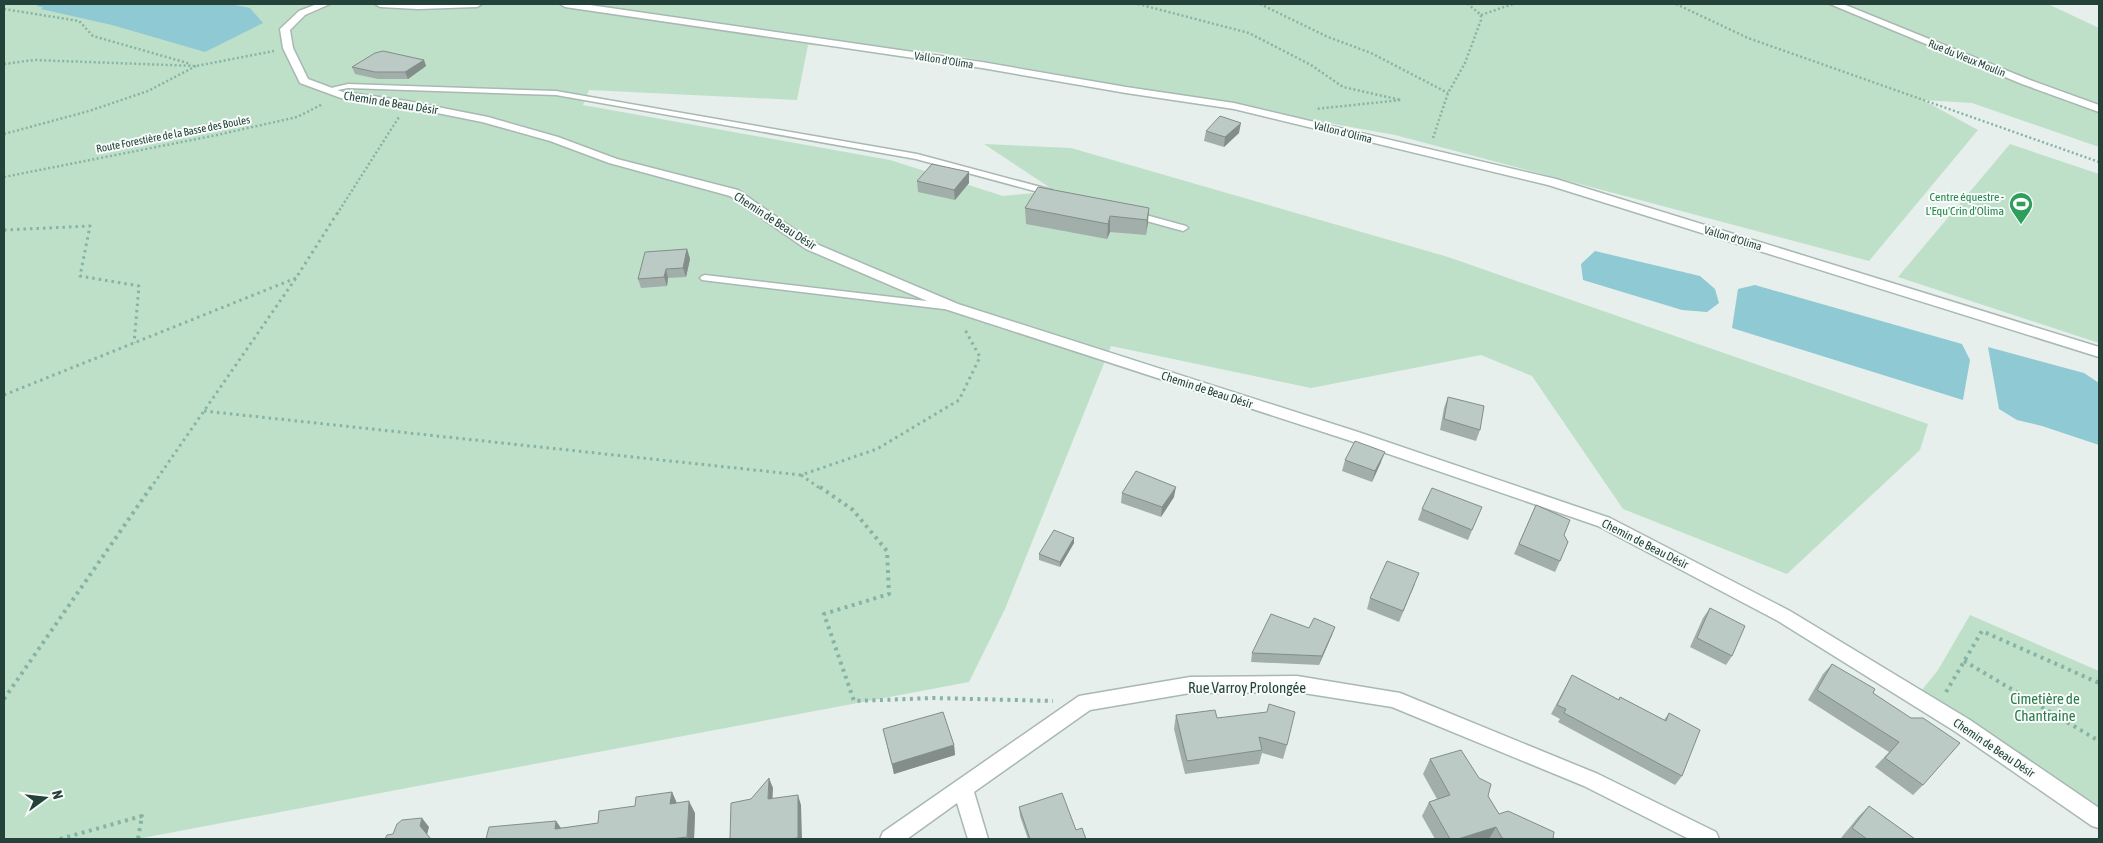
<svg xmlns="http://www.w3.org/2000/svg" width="2103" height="843" viewBox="0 0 2103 843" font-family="'Asap Condensed',sans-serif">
	<rect width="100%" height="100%" fill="#e6efeb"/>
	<path fill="#bfe0c8" d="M 4,4 L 2048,4 L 2099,28 L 2099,147 L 1972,103 L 1923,100 L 1978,130 L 1869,261 L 1395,135 L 935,52 L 808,45 L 797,100 L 589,90 L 583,105 L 890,160 L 1003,196 L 1055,191 L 984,144 L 1071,148 L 1448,257 L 1928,424 L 1920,450 L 1787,574 L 1623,509 L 1532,376 L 1481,355 L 1311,388 L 1111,346 L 1005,609 L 969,682 L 137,839 L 4,839 Z
		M 2010,144 L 2099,174 L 2099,343 L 1898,277 Z
		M 1970,615 L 2099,671 L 2099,808 L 1922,690 L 1938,670 Z"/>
	<path fill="#8ec9d4" d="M 46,4 L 230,4 L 250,8 L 263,23 L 205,52 L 112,25 L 41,9 Z
		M 1595,251 L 1700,276 L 1715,289 L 1719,303 L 1707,312 L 1682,310 L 1583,280 L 1581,264 Z
		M 1755,285 L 1962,344 L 1970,360 L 1963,400 L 1732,328 L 1738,289 Z
		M 1988,347 L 2084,373 L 2099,383 L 2099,445 L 2042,426 L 2017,420 L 1999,409 Z"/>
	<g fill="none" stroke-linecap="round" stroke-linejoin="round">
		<path stroke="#8ec9d4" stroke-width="5" d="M 39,4 L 45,5"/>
		<g stroke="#a8b8b2" stroke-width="3">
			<path id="service" d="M 348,84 L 556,91 L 917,154 L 1052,190 L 1054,192 L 1049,195 L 916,159 L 556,95 L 348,88 L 327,92 L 323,90 Z
				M 1135,212 L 1186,226 L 1188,228 L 1183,231 L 1132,217 L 1130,215 Z
				M 705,275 L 952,304 L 957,307 L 952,310 L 702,280 L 700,278 L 702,276 Z"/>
		</g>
		<g stroke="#a8b8b2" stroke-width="3">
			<path id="minor" d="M 317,4 L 330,4 L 305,15 L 290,30 L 293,48 L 308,79 L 343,92 L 407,101 L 488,117 L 558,137 L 617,159 L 738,190 L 814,243 L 958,304 L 1358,432 L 1610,518 L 1790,611 L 1970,720 L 2099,808 L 2099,828 L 2092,826 L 1956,732 L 1778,621 L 1598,526 L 1348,440 L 948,310 L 806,249 L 730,196 L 609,163 L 550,141 L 482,122 L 407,107 L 341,98 L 300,83 L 283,48 L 280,29 L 299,11 Z
				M 375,4 L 482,4 L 477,7 L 418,9 L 380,7 Z
				M 560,4 L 583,4 L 982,62 L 1126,87 L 1234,103 L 1556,179 L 2099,347 L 2099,357 L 1548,185 L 1234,109 L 1126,93 L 982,68 L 565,7 Z
				M 1830,4 L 1843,4 L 2030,80 L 2099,105 L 2099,112 L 2022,84 Z
				M 1297,676 L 1400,693 L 1598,774 L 1716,832 L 1719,839 L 1689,839 L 1584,786 L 1392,707 L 1297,692 L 1190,693 L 1090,710 L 974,792 L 988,839 L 968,839 L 957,803 L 907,839 L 880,839 L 883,832 L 1079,696 L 1190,677 Z"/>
		</g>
		<path stroke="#86b3a5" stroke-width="2.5" stroke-dasharray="2 2.5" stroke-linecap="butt" d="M 1138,4 L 1249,33 L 1311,65 L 1343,87 L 1401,100 L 1315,109
			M 1260,4 L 1328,37 L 1371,53 L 1448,93
			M 1676,4 L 1748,38 L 2099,162
			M 4,9 L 79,21 L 93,36 L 191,64
			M 1481,15 L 1513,4
			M 4,64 L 34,60 L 196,66 L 274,51
			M 4,134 L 89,111 L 148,91 L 196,66
			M 1433,138 L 1448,93 L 1465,63 L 1481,20 L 1481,15 L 1468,4
			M 4,177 L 217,135 L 297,117 L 323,104
			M 337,214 L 399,117"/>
		<path stroke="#86b3a5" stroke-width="3" stroke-dasharray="2.5 4" stroke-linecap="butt" d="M 4,230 L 90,226 L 80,276 L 139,286 L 134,343
			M 4,395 L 296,278
			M 204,411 L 801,475 L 877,449 L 959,400 L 980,357 L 964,328
			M 801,475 L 821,489
			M 150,489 L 296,278 L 338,212"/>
		<path stroke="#86b3a5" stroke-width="4" stroke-dasharray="3 4.5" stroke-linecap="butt" d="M 820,487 L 853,510 L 887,551 L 889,594 L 824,614 L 854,701 L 934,698 L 1053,701
			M 1964,661 L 2099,741
			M 1946,692 L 1982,631 L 2099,683
			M 4,699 L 151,487
			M 60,839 L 142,816 L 138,839"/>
		<use href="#service" fill="#fff" fill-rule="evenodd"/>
		<use href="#minor" fill="#fff" fill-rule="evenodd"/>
	</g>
	<path fill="#a1aea9" d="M 424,60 L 426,66 L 408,79 L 378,79 L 355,74 L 352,67 Z
		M 1206,131 L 1239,133 L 1224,147 L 1204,141 Z
		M 969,172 L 969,183 L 955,200 L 918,192 L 917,181 Z
		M 1025,208 L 1149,208 L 1146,235 L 1110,232 L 1107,239 L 1026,224 Z
		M 687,249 L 690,259 L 686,277 L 668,278 L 667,286 L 641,288 L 638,279 Z
		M 1448,397 L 1480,430 L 1476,441 L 1440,430 L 1444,408 Z
		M 1345,460 L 1381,462 L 1372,482 L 1342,471 Z
		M 1122,493 L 1174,497 L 1161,517 L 1121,503 Z
		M 1536,505 L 1564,535 L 1560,561 L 1555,572 L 1514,554 Z
		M 1482,507 L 1468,540 L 1418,520 L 1422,509 Z
		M 1074,538 L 1074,543 L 1060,567 L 1039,560 L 1039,554 Z
		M 1415,584 L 1399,622 L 1367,609 L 1370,598 Z
		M 1710,608 L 1732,656 L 1726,665 L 1690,647 L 1703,618 Z
		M 1309,628 L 1332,635 L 1319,665 L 1251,662 L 1252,653 Z
		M 1832,664 L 1873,693 L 1923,785 L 1913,795 L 1875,767 L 1889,752 L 1808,700 L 1823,674 Z
		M 1572,675 L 1618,700 L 1620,697 L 1664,720 L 1669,713 L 1682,776 L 1675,785 L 1558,722 L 1560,719 L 1551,714 Z
		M 1176,715 L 1217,718 L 1287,745 L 1283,759 L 1262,753 L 1259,764 L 1185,774 L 1174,729 Z
		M 883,729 L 954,745 L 955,755 L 894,774 Z
		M 1430,759 L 1488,796 L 1499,814 L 1553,839 L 1435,839 L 1422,816 L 1429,802 L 1437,799 L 1423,774 Z
		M 672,792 L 677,803 L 695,813 L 694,839 L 486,839 L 556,821 L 561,828 L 598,823 L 635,806 Z
		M 1869,806 L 1915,839 L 1844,839 L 1841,838 L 1859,816 Z
		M 1019,807 L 1076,830 L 1086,839 L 1028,839 L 1020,816 Z"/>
	<path fill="#838d89" d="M 424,60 L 426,66 L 408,79 L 405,72 Z
		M 1241,123 L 1239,133 L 1224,147 L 1225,137 Z
		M 969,172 L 969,183 L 955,200 L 954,190 Z
		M 1149,208 L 1148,223 L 1146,235 L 1147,220 Z
		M 1110,216 L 1110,232 L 1107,239 L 1108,224 Z
		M 687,249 L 690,259 L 686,277 L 683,268 Z
		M 666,269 L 668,278 L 667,286 L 664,277 Z
		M 1385,452 L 1381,462 L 1372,482 L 1375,471 Z
		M 1176,487 L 1174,497 L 1161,517 L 1162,507 Z
		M 1074,538 L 1074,543 L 1060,567 L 1060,562 Z
		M 1335,627 L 1332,635 L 1319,665 L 1322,656 Z
		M 954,745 L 955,755 L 894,774 L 892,764 Z
		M 769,778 L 773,788 L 772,809 L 768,799 Z
		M 672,792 L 677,804 L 670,804 Z
		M 798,795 L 801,805 L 802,839 L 799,839 L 798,838 Z
		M 689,801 L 695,813 L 694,839 L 689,839 L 687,837 Z
		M 422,818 L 429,827 L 427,835 L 420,826 Z
		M 556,821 L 564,833 L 555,829 Z
		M 1496,827 L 1489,839 L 1458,839 Z"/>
	<path fill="#bbcac4" stroke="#838d89" d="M 383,51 L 424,60 L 405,72 L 375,72 L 352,67 L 375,53 Z
		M 1220,116 L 1241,123 L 1225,137 L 1206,131 Z
		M 932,164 L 969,172 L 954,190 L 917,181 Z
		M 1038,187 L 1149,208 L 1147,220 L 1110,216 L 1108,224 L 1025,208 Z
		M 687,249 L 683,268 L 666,269 L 664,277 L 638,279 L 645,252 Z
		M 1448,397 L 1484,406 L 1480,430 L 1444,419 Z
		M 1355,441 L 1385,452 L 1375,471 L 1345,460 Z
		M 1136,471 L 1176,487 L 1162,507 L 1122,493 Z
		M 1432,488 L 1482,507 L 1472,530 L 1422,509 Z
		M 1536,505 L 1570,520 L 1564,535 L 1568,542 L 1560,561 L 1519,544 Z
		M 1054,530 L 1074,538 L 1060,562 L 1039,554 Z
		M 1387,561 L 1419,573 L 1403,611 L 1370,598 Z
		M 1710,608 L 1745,626 L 1732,656 L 1697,638 Z
		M 1271,614 L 1309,628 L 1314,618 L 1335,627 L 1322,656 L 1252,653 Z
		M 1832,664 L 1875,689 L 1873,693 L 1911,718 L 1923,718 L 1960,743 L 1923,785 L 1885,758 L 1899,742 L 1817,690 Z
		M 1572,675 L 1619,700 L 1620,697 L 1666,721 L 1669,713 L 1700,730 L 1682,776 L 1564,713 L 1566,709 L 1557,705 Z
		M 1269,704 L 1295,712 L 1287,745 L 1259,737 L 1262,750 L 1187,761 L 1176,715 L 1215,710 L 1217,718 L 1267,712 Z
		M 943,712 L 954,745 L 892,764 L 883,729 Z
		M 1461,750 L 1479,778 L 1491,784 L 1488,796 L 1499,814 L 1508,811 L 1554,832 L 1553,839 L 1506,839 L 1502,838 L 1496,827 L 1458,839 L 1450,839 L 1429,802 L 1450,795 L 1430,759 Z
		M 769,778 L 768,799 L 798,795 L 798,838 L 789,839 L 730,839 L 731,803 L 751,799 Z
		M 672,792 L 670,804 L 689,801 L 687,837 L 671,839 L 486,839 L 489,827 L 556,821 L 555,829 L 598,823 L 599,811 L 635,806 L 636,797 Z
		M 1062,793 L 1076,830 L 1082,828 L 1086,839 L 1030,839 L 1019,807 Z
		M 1869,806 L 1915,839 L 1867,839 L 1852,828 Z
		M 422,818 L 420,826 L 431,839 L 385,839 L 387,835 L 393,834 L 397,824 L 402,820 Z"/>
	<defs>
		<g id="stadium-pin" transform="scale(1.25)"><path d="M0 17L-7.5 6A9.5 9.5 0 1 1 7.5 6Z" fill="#2e9e5b" stroke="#f7fbf9"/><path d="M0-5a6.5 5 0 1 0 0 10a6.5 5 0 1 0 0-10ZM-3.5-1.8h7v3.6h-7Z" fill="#fff"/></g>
	</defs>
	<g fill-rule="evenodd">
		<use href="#stadium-pin" x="2021" y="204"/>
	</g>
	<g text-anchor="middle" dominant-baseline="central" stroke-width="4" stroke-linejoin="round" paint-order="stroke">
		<g font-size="11" fill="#24423a" stroke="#f7fbf9">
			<text transform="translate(1967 58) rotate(22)">Rue du Vieux Moulin</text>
			<text transform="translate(944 60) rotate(9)">Vallon d'Olima</text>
			<text transform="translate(1343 132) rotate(14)">Vallon d'Olima</text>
			<text transform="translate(173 134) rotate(-11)">Route Forestière de la Basse des Boules</text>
			<text transform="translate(1733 238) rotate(17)">Vallon d'Olima</text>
		</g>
		<g font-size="12" fill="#24423a" stroke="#f7fbf9">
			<text transform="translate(391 103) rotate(9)">Chemin de Beau Désir</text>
			<text transform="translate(775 221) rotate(33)">Chemin de Beau Désir</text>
			<text transform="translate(1207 390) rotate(18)">Chemin de Beau Désir</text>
			<text transform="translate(1645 544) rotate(27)">Chemin de Beau Désir</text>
			<text transform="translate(1994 748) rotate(34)">Chemin de Beau Désir</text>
		</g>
		<g font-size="12" fill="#27864d" stroke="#f7fbf9" text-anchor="end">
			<text x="2004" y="197">Centre équestre -<tspan x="2004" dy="14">L'Equ'Crin d'Olima</tspan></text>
		</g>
		<g font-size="15" fill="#24423a" stroke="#f7fbf9">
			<text x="1247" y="687">Rue Varroy Prolongée</text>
		</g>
		<g font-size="15" fill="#2d7a4b" stroke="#f7fbf9">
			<text x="2045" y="698">Cimetière de<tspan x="2045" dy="17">Chantraine</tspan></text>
		</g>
	</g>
	<rect width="2103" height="843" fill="none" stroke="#24423a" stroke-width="10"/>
	<g transform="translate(45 798) rotate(75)" stroke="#f7fbf9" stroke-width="4" paint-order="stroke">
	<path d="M0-4L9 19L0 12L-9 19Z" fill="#24423a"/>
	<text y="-8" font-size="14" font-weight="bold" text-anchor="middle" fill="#24423a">N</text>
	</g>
</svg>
